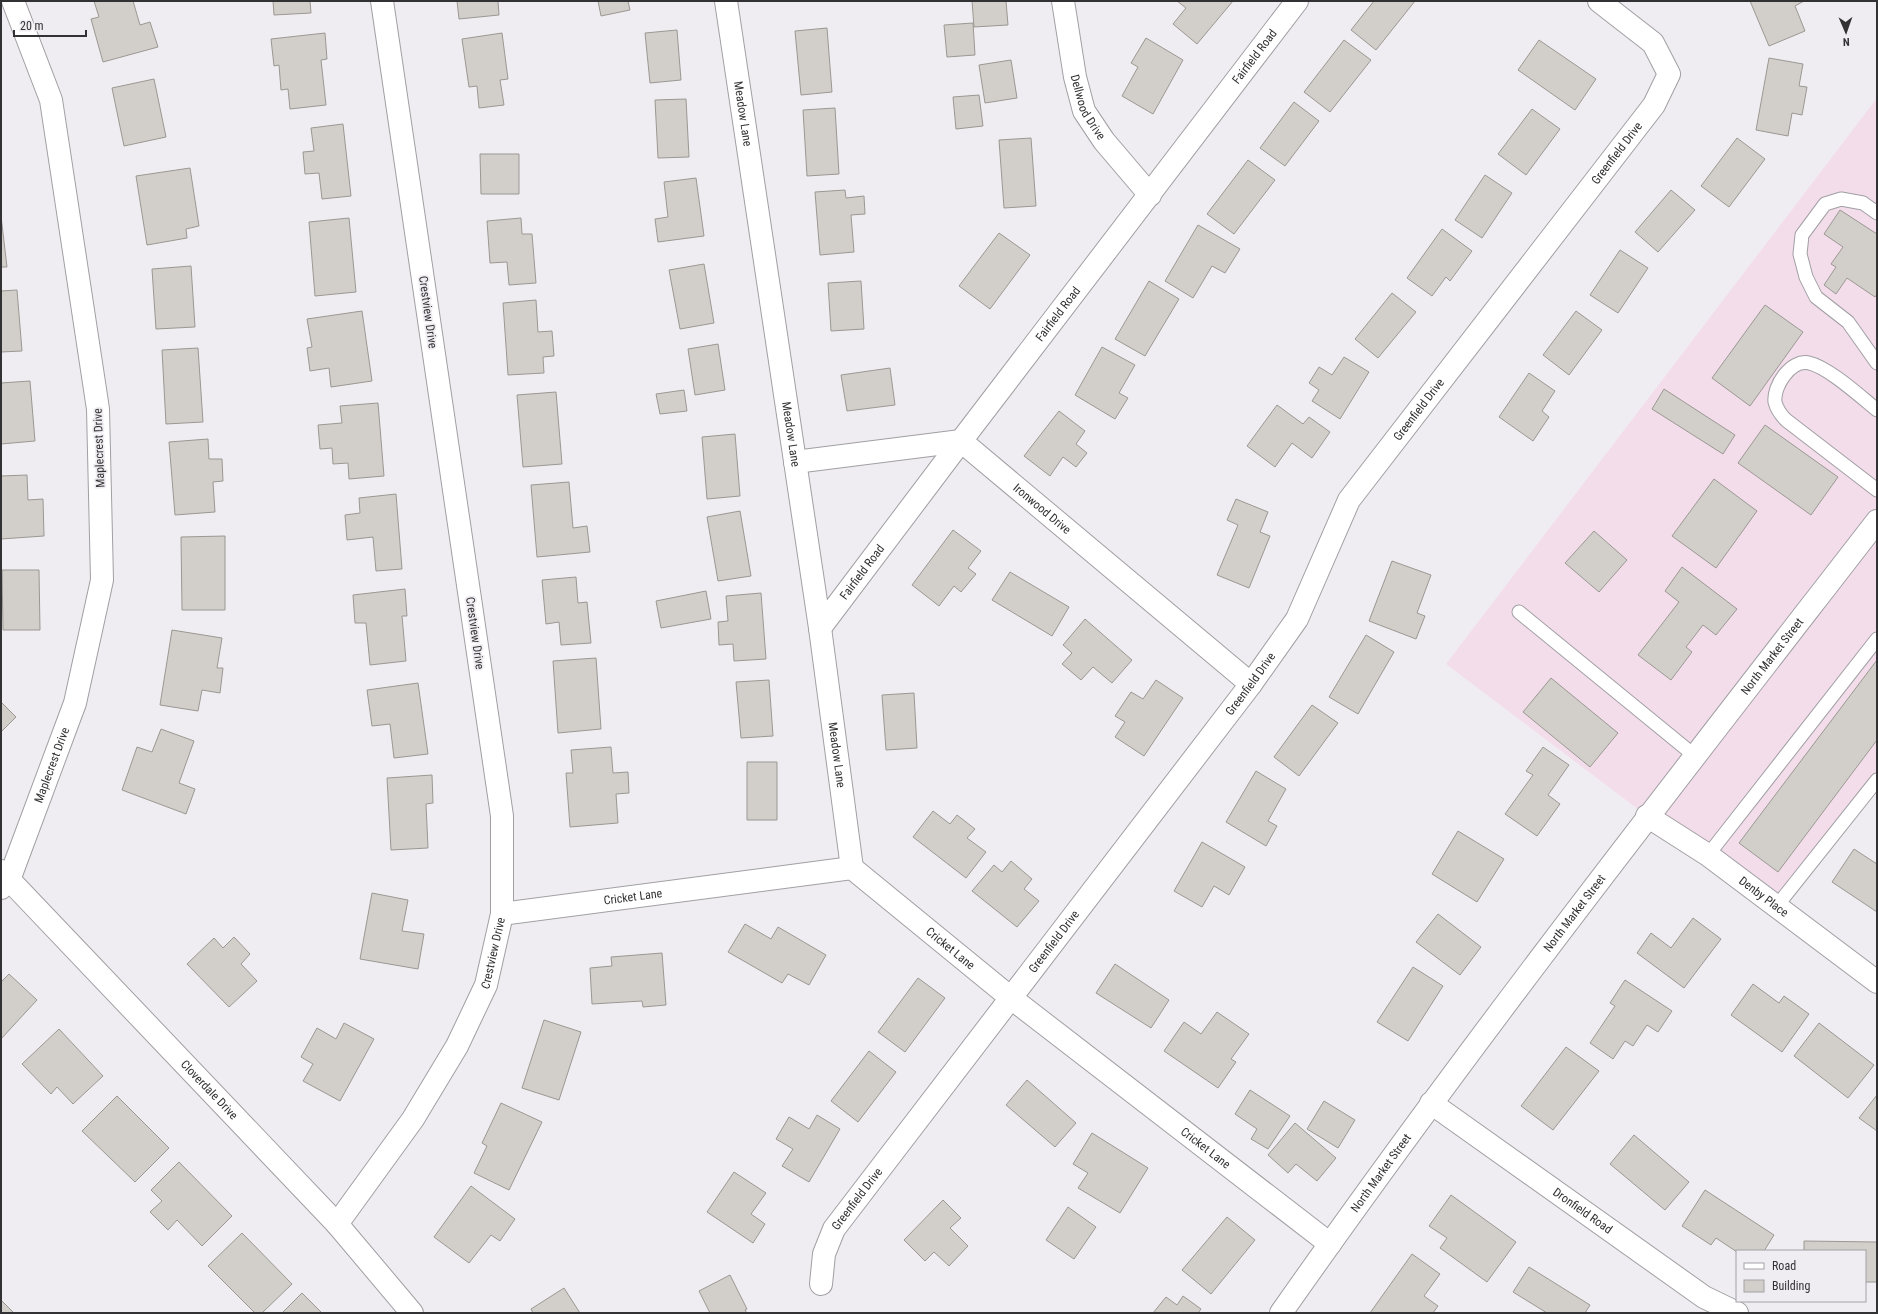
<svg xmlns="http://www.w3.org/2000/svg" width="1878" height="1314" viewBox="0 0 1878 1314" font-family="'Roboto Condensed',sans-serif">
	<rect width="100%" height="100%" fill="#f0edf2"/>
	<path fill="#f3ddeb" d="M 1877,98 L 1877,780 L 1776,907 L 1647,816 L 1446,664 Z"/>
	<path fill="#d2cfca" stroke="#9b9893" d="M 94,1 L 133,1 L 140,25 L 150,22 L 158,47 L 103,62 L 91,19 L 99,17 Z
		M 273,1 L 310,1 L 311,13 L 274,15 Z
		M 457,1 L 498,1 L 499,15 L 459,19 Z
		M 598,1 L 628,1 L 630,10 L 601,16 Z
		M 972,1 L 1006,1 L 1008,25 L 974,27 Z
		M 1177,1 L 1233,1 L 1197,44 L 1173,24 L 1186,8 Z
		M 1374,1 L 1415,1 L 1376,50 L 1351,30 Z
		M 1750,1 L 1804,1 L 1795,6 L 1805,31 L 1769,46 Z
		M 973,23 L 975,55 L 947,57 L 944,25 Z
		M 827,28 L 832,92 L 801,95 L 795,31 Z
		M 677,30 L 681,80 L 650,83 L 645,33 Z
		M 325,33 L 327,59 L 321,60 L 326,105 L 290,109 L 288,89 L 281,90 L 279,65 L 274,66 L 271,39 Z
		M 502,33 L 508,79 L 500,80 L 504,105 L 479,108 L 477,86 L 469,87 L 462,39 Z
		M 1146,38 L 1183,60 L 1153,114 L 1122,96 L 1138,67 L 1131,63 Z
		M 1344,40 L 1371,60 L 1330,112 L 1304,92 Z
		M 1539,40 L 1596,79 L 1575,110 L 1518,70 Z
		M 1769,58 L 1803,64 L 1799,86 L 1807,87 L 1802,115 L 1792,113 L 1788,136 L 1756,130 Z
		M 1011,60 L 1017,98 L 985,103 L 979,65 Z
		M 154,79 L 166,137 L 124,146 L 112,88 Z
		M 979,95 L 983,126 L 956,129 L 953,97 Z
		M 686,99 L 689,157 L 658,158 L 655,100 Z
		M 1294,102 L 1319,121 L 1285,166 L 1260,148 Z
		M 835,108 L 839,174 L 807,176 L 803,110 Z
		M 1532,109 L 1560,129 L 1526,175 L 1498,154 Z
		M 343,124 L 351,196 L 322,199 L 319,173 L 305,174 L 303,152 L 314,151 L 311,128 Z
		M 1031,138 L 1036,206 L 1004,208 L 999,140 Z
		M 1737,138 L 1765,159 L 1729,207 L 1701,186 Z
		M 480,154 L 519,154 L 519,194 L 481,194 Z
		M 1248,160 L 1275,180 L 1234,234 L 1207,214 Z
		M 190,168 L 199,226 L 186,229 L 187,238 L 147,245 L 136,176 Z
		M 1485,175 L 1512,193 L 1482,238 L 1455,220 Z
		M 696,178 L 704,236 L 658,242 L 655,219 L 668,217 L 664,182 Z
		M 845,190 L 846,198 L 864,196 L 865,214 L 851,215 L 854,252 L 820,255 L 815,192 Z
		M 1671,190 L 1695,210 L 1658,252 L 1635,232 Z
		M 1840,210 L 1877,234 L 1877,294 L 1875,297 L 1847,278 L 1836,294 L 1824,285 L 1836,267 L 1831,264 L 1843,247 L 1824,234 Z
		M 1,216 L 7,267 L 1,267 Z
		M 349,218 L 356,292 L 315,296 L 309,222 Z
		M 521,218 L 522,234 L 532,234 L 536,283 L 509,285 L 507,262 L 490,263 L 487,221 Z
		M 1198,225 L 1240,249 L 1225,273 L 1212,266 L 1193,298 L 1165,281 Z
		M 1442,229 L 1472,251 L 1450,281 L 1446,277 L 1432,296 L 1407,278 Z
		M 999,233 L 1030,255 L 990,309 L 959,286 Z
		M 1620,250 L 1648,268 L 1618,313 L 1590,295 Z
		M 704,264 L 714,323 L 680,329 L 669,270 Z
		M 191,266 L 195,327 L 156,329 L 152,269 Z
		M 861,281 L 864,329 L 831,331 L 828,283 Z
		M 1149,281 L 1179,299 L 1145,356 L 1115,339 Z
		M 17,290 L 22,351 L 1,352 L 1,291 Z
		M 1392,293 L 1416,312 L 1378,358 L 1355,339 Z
		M 536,300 L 538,332 L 552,331 L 554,356 L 543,357 L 544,373 L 508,375 L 503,303 Z
		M 1765,305 L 1803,332 L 1750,406 L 1712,378 Z
		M 362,311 L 372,381 L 331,387 L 329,368 L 310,371 L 307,348 L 312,347 L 307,319 Z
		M 1576,311 L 1602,330 L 1569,375 L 1543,355 Z
		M 718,344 L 725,390 L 695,395 L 688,349 Z
		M 1102,347 L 1135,365 L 1119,393 L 1128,398 L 1115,419 L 1075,395 Z
		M 198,348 L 203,422 L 166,424 L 162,350 Z
		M 1344,357 L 1369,372 L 1340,419 L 1312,401 L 1319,390 L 1309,383 L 1319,367 L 1332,375 Z
		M 890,368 L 895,405 L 847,411 L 841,375 Z
		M 1529,373 L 1555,391 L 1542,411 L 1549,417 L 1533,441 L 1499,417 Z
		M 30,381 L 35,441 L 1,444 L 1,383 Z
		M 1664,389 L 1735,435 L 1723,454 L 1652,409 Z
		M 684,390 L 687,411 L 660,414 L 656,394 Z
		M 556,392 L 562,464 L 523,467 L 517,395 Z
		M 378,403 L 384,476 L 349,479 L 348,463 L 333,464 L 332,448 L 320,449 L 318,425 L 342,423 L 340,406 Z
		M 1277,405 L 1303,424 L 1309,417 L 1330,432 L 1312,458 L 1292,443 L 1275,467 L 1247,446 Z
		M 1059,411 L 1085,431 L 1076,444 L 1087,453 L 1076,467 L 1063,457 L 1050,476 L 1024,456 Z
		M 1765,425 L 1838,477 L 1811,515 L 1738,463 Z
		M 735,434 L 740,496 L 707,499 L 702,437 Z
		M 208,439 L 209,459 L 222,459 L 223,481 L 213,482 L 215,512 L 175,515 L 169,442 Z
		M 27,475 L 28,500 L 43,499 L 44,536 L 1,539 L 1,476 Z
		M 1714,479 L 1757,511 L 1716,568 L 1672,536 Z
		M 569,482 L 573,528 L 587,526 L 590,552 L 537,557 L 531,485 Z
		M 396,494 L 402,569 L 376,571 L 373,537 L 347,540 L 345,515 L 360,513 L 359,498 Z
		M 1236,499 L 1268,512 L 1260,532 L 1270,536 L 1249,588 L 1217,575 L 1238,525 L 1227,520 Z
		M 740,511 L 751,576 L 718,581 L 707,517 Z
		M 953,530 L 981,551 L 968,568 L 976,574 L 961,592 L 954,586 L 939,606 L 912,585 Z
		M 1594,531 L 1627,560 L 1599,592 L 1565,563 Z
		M 225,536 L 225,610 L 182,610 L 181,537 Z
		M 1392,561 L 1431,575 L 1417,613 L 1425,616 L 1416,639 L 1369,621 Z
		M 1682,567 L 1737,609 L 1716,635 L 1703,625 L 1686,647 L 1692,652 L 1671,680 L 1638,655 L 1679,602 L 1665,591 Z
		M 2,570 L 39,570 L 40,630 L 3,630 Z
		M 1010,572 L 1069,607 L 1052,636 L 992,600 Z
		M 576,577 L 578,603 L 587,602 L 591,643 L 561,645 L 559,622 L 546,624 L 542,580 Z
		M 405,589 L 407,616 L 402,616 L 406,661 L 370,665 L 366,623 L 355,623 L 353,595 Z
		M 706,591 L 711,619 L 661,628 L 656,601 Z
		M 761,593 L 766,659 L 734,661 L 733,644 L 719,645 L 718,622 L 728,621 L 726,596 Z
		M 1085,619 L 1132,660 L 1112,683 L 1093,667 L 1081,680 L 1062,664 L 1072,653 L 1063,645 Z
		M 172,630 L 222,638 L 217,668 L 223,668 L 220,693 L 202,690 L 198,711 L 160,705 Z
		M 1366,635 L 1394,652 L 1358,714 L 1329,697 Z
		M 596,658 L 601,729 L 558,733 L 553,661 Z
		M 1877,660 L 1877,740 L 1778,872 L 1739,843 Z
		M 1551,678 L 1618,733 L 1590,767 L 1523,712 Z
		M 769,680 L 773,736 L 741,738 L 736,682 Z
		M 1156,680 L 1183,698 L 1144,756 L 1115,737 L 1125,722 L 1115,716 L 1131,692 L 1143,699 Z
		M 418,683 L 428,754 L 394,758 L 390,724 L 372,726 L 367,690 Z
		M 914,693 L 917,748 L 886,750 L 882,695 Z
		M 1,702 L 16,717 L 1,732 Z
		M 1312,705 L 1338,723 L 1299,776 L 1274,757 Z
		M 161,729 L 194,741 L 179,783 L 195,789 L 186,814 L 122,790 L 137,747 L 152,752 Z
		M 611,747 L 613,773 L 628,772 L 629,793 L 616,794 L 618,823 L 570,827 L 566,773 L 573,773 L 571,750 Z
		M 1543,747 L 1569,765 L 1548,795 L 1560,804 L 1537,836 L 1505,814 L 1533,775 L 1526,771 Z
		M 747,762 L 777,762 L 777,820 L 747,820 Z
		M 1256,771 L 1286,789 L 1268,821 L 1277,826 L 1266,846 L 1226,822 Z
		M 432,775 L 433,803 L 426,804 L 428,848 L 391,850 L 387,778 Z
		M 933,811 L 950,824 L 957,815 L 975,829 L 967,838 L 986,852 L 966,878 L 913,837 Z
		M 1458,831 L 1504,859 L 1477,902 L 1432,874 Z
		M 1202,842 L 1245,867 L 1229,895 L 1214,886 L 1202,907 L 1174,891 Z
		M 1854,849 L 1877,864 L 1877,912 L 1832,882 Z
		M 1011,861 L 1032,879 L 1024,889 L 1039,901 L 1017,927 L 972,891 L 994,865 L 1002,872 Z
		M 372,893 L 408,900 L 402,931 L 424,934 L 418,969 L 360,959 Z
		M 1438,914 L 1481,947 L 1460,975 L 1416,942 Z
		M 1693,918 L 1721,939 L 1684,988 L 1637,953 L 1651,933 L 1671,948 Z
		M 745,924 L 771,939 L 778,927 L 826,955 L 809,985 L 788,974 L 782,983 L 728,952 Z
		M 234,937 L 250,954 L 241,964 L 257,981 L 229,1007 L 187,964 L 214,938 L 223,948 Z
		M 662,953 L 666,1005 L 643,1007 L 642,1001 L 592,1004 L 590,968 L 612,966 L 611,957 Z
		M 1115,964 L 1169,1000 L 1151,1028 L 1096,993 Z
		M 1413,967 L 1443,986 L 1408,1041 L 1377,1022 Z
		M 9,974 L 37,1000 L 1,1039 L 1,982 Z
		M 918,978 L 945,998 L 905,1052 L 878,1032 Z
		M 1625,980 L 1672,1011 L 1658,1032 L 1647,1025 L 1633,1046 L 1625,1041 L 1613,1059 L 1590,1043 L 1615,1006 L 1610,1003 Z
		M 1753,984 L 1779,1003 L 1784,996 L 1809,1014 L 1782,1052 L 1731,1015 Z
		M 1217,1012 L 1249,1034 L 1231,1059 L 1236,1062 L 1218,1088 L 1164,1051 L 1184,1022 L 1201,1034 Z
		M 544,1020 L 581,1032 L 559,1100 L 522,1088 Z
		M 344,1023 L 374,1039 L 340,1101 L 303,1081 L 313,1064 L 301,1057 L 317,1028 L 336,1039 Z
		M 1819,1023 L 1874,1065 L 1848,1098 L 1794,1056 Z
		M 59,1029 L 103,1076 L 73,1104 L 57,1087 L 51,1094 L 22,1064 Z
		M 1566,1047 L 1599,1071 L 1553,1130 L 1521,1106 Z
		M 869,1051 L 896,1072 L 858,1122 L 831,1101 Z
		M 1027,1080 L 1076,1123 L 1055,1147 L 1006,1105 Z
		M 1250,1090 L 1290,1116 L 1268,1149 L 1251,1139 L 1257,1129 L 1235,1114 Z
		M 1877,1095 L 1877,1131 L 1859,1118 Z
		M 117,1096 L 169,1148 L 135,1182 L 82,1131 Z
		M 1324,1101 L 1355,1120 L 1338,1148 L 1307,1129 Z
		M 501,1103 L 542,1122 L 509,1190 L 474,1173 L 487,1146 L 482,1143 Z
		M 817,1115 L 840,1129 L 809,1182 L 782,1166 L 793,1149 L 776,1139 L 789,1117 L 809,1129 Z
		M 1295,1123 L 1336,1158 L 1317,1181 L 1296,1164 L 1288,1173 L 1268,1155 Z
		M 1092,1133 L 1148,1168 L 1120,1213 L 1078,1188 L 1088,1173 L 1073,1164 Z
		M 1634,1135 L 1689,1182 L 1665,1210 L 1610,1164 Z
		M 179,1162 L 232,1216 L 202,1246 L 177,1220 L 168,1230 L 150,1212 L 162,1201 L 151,1190 Z
		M 734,1172 L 766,1193 L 751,1214 L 765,1224 L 753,1243 L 707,1212 Z
		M 471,1186 L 515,1219 L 500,1241 L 491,1235 L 469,1263 L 434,1237 Z
		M 1705,1190 L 1774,1235 L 1764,1251 L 1737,1252 L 1716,1238 L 1711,1245 L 1682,1226 Z
		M 1451,1195 L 1516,1242 L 1487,1282 L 1440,1248 L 1447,1238 L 1429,1226 Z
		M 943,1200 L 961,1218 L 950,1228 L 968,1246 L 949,1266 L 934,1252 L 925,1261 L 904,1240 Z
		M 1068,1207 L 1096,1227 L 1074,1259 L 1046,1240 Z
		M 1227,1217 L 1255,1240 L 1211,1294 L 1182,1270 Z
		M 242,1233 L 292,1284 L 262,1313 L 255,1313 L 208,1266 Z
		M 1804,1241 L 1877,1242 L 1877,1282 L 1865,1282 L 1865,1251 L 1804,1251 Z
		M 1412,1254 L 1440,1274 L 1424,1296 L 1438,1306 L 1433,1313 L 1370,1313 Z
		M 1529,1267 L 1590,1305 L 1585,1313 L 1547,1313 L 1513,1292 Z
		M 730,1275 L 747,1309 L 745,1310 L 747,1313 L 710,1313 L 699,1291 Z
		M 564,1288 L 580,1313 L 533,1313 L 531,1309 Z
		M 302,1293 L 322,1313 L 282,1313 Z
		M 1183,1296 L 1201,1309 L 1198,1313 L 1153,1313 L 1166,1297 L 1177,1305 Z
		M 1,1300 L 14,1313 L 1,1313 Z"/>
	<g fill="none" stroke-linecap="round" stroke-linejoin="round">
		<g stroke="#a19fa3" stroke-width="15">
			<path id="service" d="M 1877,213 L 1863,203 L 1841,199 L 1825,204 L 1802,235 L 1800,254 L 1806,277 L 1816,297 L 1848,322 L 1877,363
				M 1877,410 C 1861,397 1828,367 1809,363 C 1791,359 1773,386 1775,402 C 1777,410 1781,415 1786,420 L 1877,490
				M 1519,612 L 1695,756
				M 1708,855 L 1877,639
				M 1776,907 L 1877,780"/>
		</g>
		<g stroke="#a19fa3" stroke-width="24">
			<g id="minor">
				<path id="s1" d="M 726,1 L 820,628 L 852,868"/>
				<path id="s2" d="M 1063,1 L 1075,77 L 1084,111 L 1104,141 L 1150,195"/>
				<path id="s3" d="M 795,462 L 961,441 L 1251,684"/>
				<path id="s4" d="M 820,628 L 961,441 L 1297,1"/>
				<path id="s5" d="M 1647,816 L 1708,855 L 1877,982"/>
				<path id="s6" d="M 1,871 L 337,1224 L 412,1313"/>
				<path id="s7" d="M 1,888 L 9,880 L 75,703 L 102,580 L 98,409 L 51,100 L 13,1"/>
				<path id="s8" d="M 502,914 L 852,868 L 1011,998 L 1330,1244"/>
				<path id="s9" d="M 1431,1103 L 1704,1297 L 1737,1313"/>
				<path id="s10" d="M 337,1224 L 413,1119 L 457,1046 L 486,985 L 502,914 L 502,816 L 382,1"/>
				<path id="s11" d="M 821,1284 L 824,1254 L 834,1229 L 1251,684 L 1297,619 L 1349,500 L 1654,105 L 1669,74 L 1653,43 L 1599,1"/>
			</g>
		</g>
		<g stroke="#a19fa3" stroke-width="24">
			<g id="tertiary">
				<path id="s12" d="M 1281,1313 C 1471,1042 1675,782 1877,521"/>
			</g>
		</g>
		<use href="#service" stroke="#fff" stroke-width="13"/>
		<use href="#minor" stroke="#fff" stroke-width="22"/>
		<use href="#tertiary" stroke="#fff" stroke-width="22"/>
	</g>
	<g text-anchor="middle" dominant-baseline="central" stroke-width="3.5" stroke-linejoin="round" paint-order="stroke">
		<g font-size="12" fill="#323133" stroke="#f0edf2">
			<text stroke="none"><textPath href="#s4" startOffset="718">Fairfield Road</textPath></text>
			<text stroke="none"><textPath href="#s2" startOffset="110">Dellwood Drive</textPath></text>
			<text stroke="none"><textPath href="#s1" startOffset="114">Meadow Lane</textPath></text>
			<text stroke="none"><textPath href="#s11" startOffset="1391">Greenfield Drive</textPath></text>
			<text transform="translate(428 312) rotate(82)">Crestview Drive</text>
			<text stroke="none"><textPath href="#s4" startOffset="394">Fairfield Road</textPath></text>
			<text stroke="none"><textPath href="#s11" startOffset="1067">Greenfield Drive</textPath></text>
			<text stroke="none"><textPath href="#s1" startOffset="438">Meadow Lane</textPath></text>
			<text transform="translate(99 448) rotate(-92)">Maplecrest Drive</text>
			<text stroke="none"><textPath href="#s3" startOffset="273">Ironwood Drive</textPath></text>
			<text stroke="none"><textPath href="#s4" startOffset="70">Fairfield Road</textPath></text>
			<text transform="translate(475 633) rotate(82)">Crestview Drive</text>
			<text stroke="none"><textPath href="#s12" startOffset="820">North Market Street</textPath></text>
			<text stroke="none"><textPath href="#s11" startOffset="743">Greenfield Drive</textPath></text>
			<text stroke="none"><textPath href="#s1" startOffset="762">Meadow Lane</textPath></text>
			<text stroke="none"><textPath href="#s7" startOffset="134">Maplecrest Drive</textPath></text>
			<text stroke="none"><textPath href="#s8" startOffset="132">Cricket Lane</textPath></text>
			<text stroke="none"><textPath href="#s5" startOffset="142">Denby Place</textPath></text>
			<text stroke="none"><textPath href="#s12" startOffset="496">North Market Street</textPath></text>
			<text stroke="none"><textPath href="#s11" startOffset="419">Greenfield Drive</textPath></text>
			<text stroke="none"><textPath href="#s8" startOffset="480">Cricket Lane</textPath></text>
			<text stroke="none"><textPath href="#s10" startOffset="315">Crestview Drive</textPath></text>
			<text stroke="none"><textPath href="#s6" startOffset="302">Cloverdale Drive</textPath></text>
			<text stroke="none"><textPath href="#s8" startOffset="804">Cricket Lane</textPath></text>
			<text stroke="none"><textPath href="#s12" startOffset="172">North Market Street</textPath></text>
			<text stroke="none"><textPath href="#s11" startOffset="95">Greenfield Drive</textPath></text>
			<text stroke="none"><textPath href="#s9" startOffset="186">Dronfield Road</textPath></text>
		</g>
	</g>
	<rect width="1878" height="1314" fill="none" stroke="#323133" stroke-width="4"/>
	<rect x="1736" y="1250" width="130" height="52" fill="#f0edf2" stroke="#a4a2a6"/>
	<rect x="1744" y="1263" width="20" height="6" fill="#ffffff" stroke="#a4a2a6"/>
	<text x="1772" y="1270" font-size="12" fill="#323133">Road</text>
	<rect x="1744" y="1280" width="20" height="12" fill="#d2cfca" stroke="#a4a2a6"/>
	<text x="1772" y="1290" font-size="12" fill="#323133">Building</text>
	<g transform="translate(1846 32) rotate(178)" stroke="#f0edf2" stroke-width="3" paint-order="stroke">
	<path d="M0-3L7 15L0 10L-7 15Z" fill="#323133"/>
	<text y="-6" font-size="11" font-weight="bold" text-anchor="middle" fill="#323133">N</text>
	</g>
	<path d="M14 30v6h72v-6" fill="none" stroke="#323133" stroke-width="2"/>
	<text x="20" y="30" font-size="12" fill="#323133" stroke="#f0edf2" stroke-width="3" paint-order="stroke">20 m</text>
</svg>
